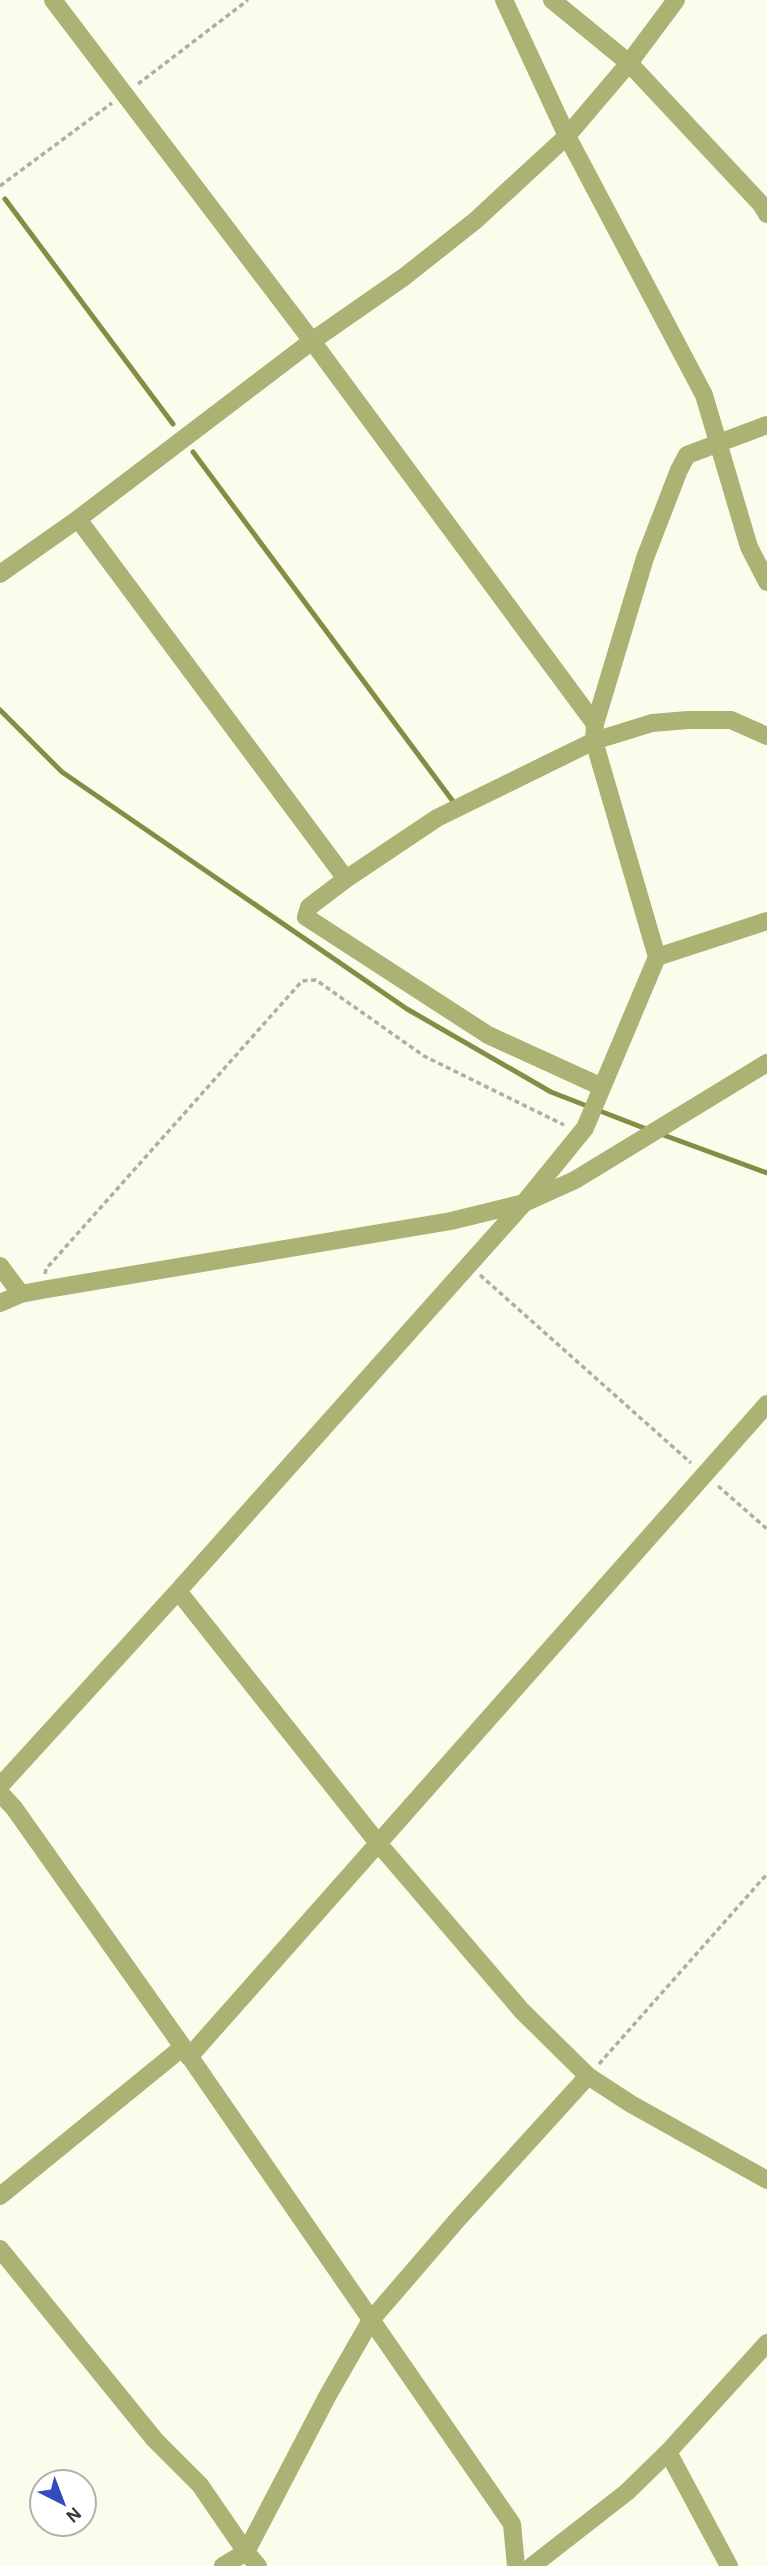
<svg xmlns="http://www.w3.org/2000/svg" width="767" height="2566" viewBox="0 0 767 2566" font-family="'Alegreya Sans',sans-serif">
	<rect width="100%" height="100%" fill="#fafcec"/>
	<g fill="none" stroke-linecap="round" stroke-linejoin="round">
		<path stroke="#878c44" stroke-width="5" d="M 5,199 L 173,424
			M 193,452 L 452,800
			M 0,710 L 62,772 L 407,1009 L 551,1092 L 649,1130
			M 658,1133 L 767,1173"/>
		<path stroke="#adafa3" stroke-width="3.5" stroke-dasharray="5 3.5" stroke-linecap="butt" d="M 138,84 L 248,0
			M 0,186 L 112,103
			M 45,1274 L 46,1269 L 302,981 L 316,980 L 424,1056 L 564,1125
			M 480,1275 L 691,1463
			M 718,1486 L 767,1529
			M 599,2064 L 767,1874"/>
		<path stroke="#acb274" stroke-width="18" d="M 504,0 L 567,136 L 704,395 L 749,547 L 767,582
			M 552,0 L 629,63 L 761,204 L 767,214
			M 78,519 L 346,879 L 437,818 L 594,741 L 652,723 L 688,720 L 731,720 L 767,736
			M 0,574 L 78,519 L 312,341 L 404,277 L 476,220 L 567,136 L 629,63 L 676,0
			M 595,724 L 645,558 L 679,470 L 687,455 L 767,425
			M 346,879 L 309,907 L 306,917 L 488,1035 L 602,1087
			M 657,957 L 767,921
			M 0,1266 L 21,1294
			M 178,1591 L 378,1843 L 522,2011 L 588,2076 L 631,2104 L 767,2180
			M 0,1786 L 178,1591 L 524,1203 L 585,1128 L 657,957 L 594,741 L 595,724 L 312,341 L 53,0
			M 0,1793 L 14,1808 L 183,2047 L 512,2524 L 516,2566
			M 189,2057 L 767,1404
			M 0,2196 L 183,2047
			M 0,2249 L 155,2440 L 200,2485 L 246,2552 L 328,2395 L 371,2320 L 458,2219 L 588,2076
			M 668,2452 L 729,2566
			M 223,2566 L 246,2552 L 258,2566
			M 532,2566 L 627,2492 L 668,2452 L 767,2343"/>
		<path stroke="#acb274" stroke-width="18" d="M 0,1303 L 21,1294 L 42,1290 L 451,1221 L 524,1203 L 575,1180 L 767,1063"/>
	</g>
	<g transform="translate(63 2503) rotate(138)"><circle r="33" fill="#ffffff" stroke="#b0b1ae" stroke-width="2"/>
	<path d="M0-5L12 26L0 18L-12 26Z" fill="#324bbd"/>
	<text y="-10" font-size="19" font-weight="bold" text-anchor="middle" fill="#3a3b34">N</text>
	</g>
</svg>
